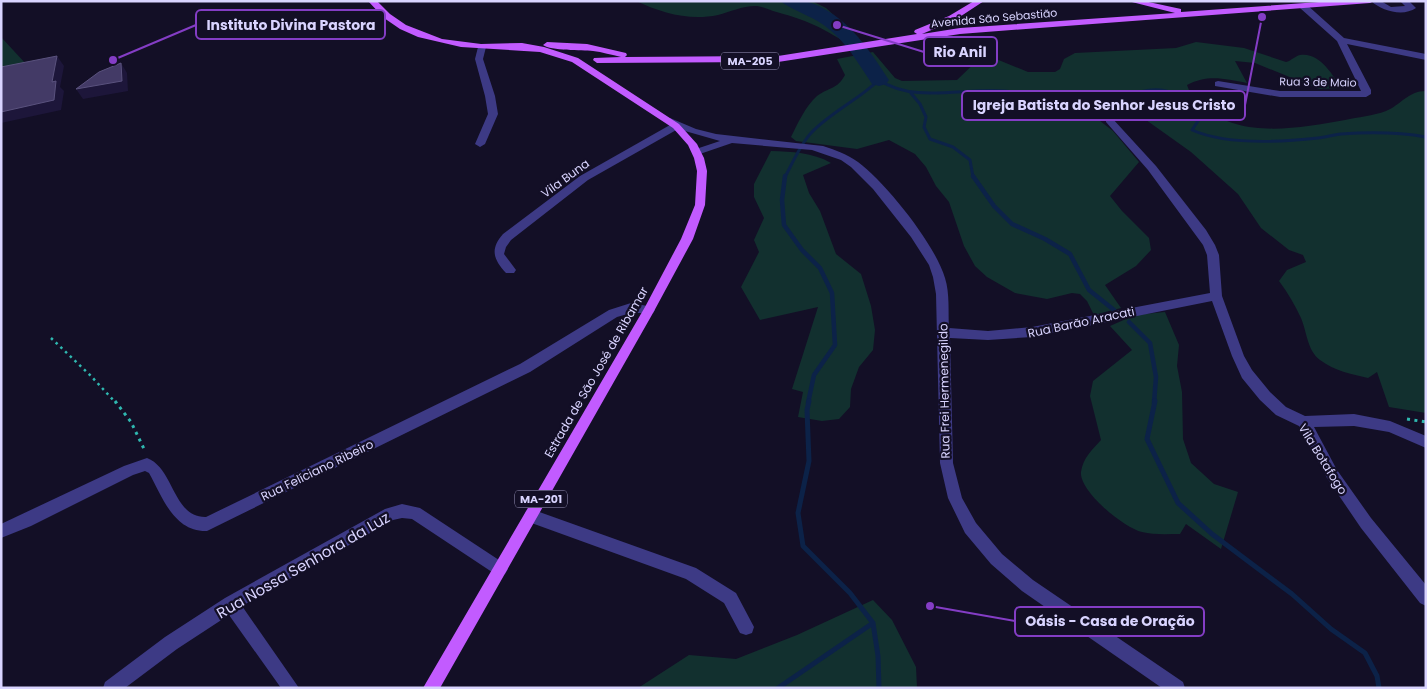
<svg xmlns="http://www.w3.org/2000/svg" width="1427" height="689" viewBox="0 0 1427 689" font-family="Poppins,sans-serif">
	<rect width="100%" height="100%" fill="#130f26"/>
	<path fill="#12302f" d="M 636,1 L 812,1 L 826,8 L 859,38 L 843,41 C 818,25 802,19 773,11 C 768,9 761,6 755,6 C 742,6 730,12 718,15 C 689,21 662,13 636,1 Z
		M 1,37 L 26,64 L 1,74 Z
		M 1196,42 L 1244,48 L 1286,62 C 1291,61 1295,56 1300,55 C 1320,52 1332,75 1342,88 L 1319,89 L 1255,63 L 1235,61 L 1247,83 C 1225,79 1208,74 1187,85 C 1191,97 1195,100 1205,108 C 1242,139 1300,128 1345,120 C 1358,117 1373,116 1386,111 C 1401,105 1408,91 1426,91 L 1426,413 L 1389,407 L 1377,372 L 1368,378 C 1351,374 1335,371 1320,360 C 1307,350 1307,332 1301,318 C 1295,305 1288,293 1279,281 L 1287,270 L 1306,262 L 1303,255 L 1289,250 L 1261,228 L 1238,194 L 1191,152 L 1125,105 L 1095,117 L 1113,131 L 1139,162 L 1110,196 L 1122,211 L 1149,238 L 1151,250 L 1136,266 L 1105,285 L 1121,308 L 1094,315 L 1087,301 L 1080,294 L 1072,293 L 1047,299 L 1015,293 L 987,277 L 975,266 L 964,246 L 949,202 L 936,186 L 926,167 L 915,154 L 889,140 L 857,149 L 796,141 L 791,137 C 798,123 805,107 817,96 C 829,87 837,90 845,75 L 837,59 L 873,52 L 895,78 L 902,81 L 957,80 L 984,54 L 1028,72 L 1055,72 L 1060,69 L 1064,59 L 1075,53 L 1176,48 Z
		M 771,151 C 792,152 812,152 831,163 L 803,175 L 809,193 L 820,211 L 836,254 L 861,274 L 871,306 L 875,330 L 873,350 L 859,367 L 851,389 L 850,407 L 839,419 L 822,421 L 798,417 L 803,392 L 792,389 L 818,307 L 760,320 L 741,287 L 759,252 L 754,240 L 764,218 L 754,197 L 754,184 Z
		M 1165,312 L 1179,345 L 1177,366 L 1182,392 L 1183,439 L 1191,463 L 1214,484 L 1238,492 L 1221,549 L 1186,524 L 1180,534 C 1168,534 1153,535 1142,532 C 1124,528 1079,491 1081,472 C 1083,458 1092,450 1101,440 L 1090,396 L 1093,381 L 1132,350 L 1110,326 L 1135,315 Z
		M 873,600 L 892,620 L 916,667 L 917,688 L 638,688 L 689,655 L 736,659 L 797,635 Z"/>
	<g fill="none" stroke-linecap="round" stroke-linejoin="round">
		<path stroke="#0c2248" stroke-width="3" d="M 910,92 L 920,104 L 926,117 L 924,127 L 930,139 L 953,147 L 970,160 L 973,177
			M 785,177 C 792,164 800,145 811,133 C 831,112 858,100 879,80 C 915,104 964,87 1005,91 C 1025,93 1045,98 1065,101 C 1077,102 1091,101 1103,100 C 1124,99 1145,86 1166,91 C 1183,95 1194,102 1200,118 L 1192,130 C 1226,145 1282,142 1318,138 C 1326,137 1333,135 1341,134 C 1370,132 1398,132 1426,137"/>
		<path stroke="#0c2248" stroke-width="4.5" d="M 785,176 L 782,200 L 784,225 L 802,250 L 820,268 L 832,293 L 835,345 L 814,375 L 808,403
			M 973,176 L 994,206 L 1012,224 L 1045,239 L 1070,254 L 1089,290 L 1114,310
			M 1129,322 L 1150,343 L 1156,377 L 1154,403"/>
		<path stroke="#0c2248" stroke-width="5" d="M 809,401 L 807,410 L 809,461 L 798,513 L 803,546 L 850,593 L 873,623 L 878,656 L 879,688
			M 1155,401 L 1147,439 L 1178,503 L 1212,534 L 1292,594 L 1331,629 L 1365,653 L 1377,676 L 1379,688
			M 778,688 L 873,623"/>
		<path fill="#0c2248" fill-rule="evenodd" d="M 781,1 C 789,1 800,0 808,2 C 845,13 869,49 889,80 L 886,84 L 879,86 L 872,84 C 858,63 846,41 825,26 C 816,18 785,7 781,1 Z"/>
		<path stroke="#2fb8b0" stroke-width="2.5" stroke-dasharray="2.5 4" stroke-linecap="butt" d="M 51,338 L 90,375 L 116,403"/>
		<path stroke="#2fb8b0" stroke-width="3" stroke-dasharray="3 4.5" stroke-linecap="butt" d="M 115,401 L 131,422 L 145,451
			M 1407,419 L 1426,422"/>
		<path fill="#3d3a85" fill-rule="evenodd" d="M 1371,1 L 1381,1 L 1391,7 L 1405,6 L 1400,1 L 1409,1 L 1416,8 C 1403,17 1382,11 1371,1 Z
			M 1300,4 L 1306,4 L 1344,38 L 1426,54 L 1426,60 L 1347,44 L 1371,90 L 1371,94 L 1366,97 L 1280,97 L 1215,86 L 1215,82 L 1218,81 L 1280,91 L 1361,91 L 1337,41 L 1300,8 Z
			M 482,44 L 486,47 L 483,59 L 495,96 L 498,114 L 485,144 L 480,147 L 475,144 L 488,114 L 485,96 L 475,59 L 478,47 Z
			M 1109,117 L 1112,118 L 1156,166 L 1206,230 L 1215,245 L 1219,255 L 1222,296 L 1244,356 L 1252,370 L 1270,392 L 1286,407 L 1305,416 L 1354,414 L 1390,421 L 1426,436 L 1426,448 L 1389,432 L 1354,426 L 1314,427 L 1337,470 L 1371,518 L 1426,585 L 1426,606 L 1420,603 L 1361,528 L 1327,478 L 1299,426 L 1276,415 L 1260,400 L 1242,378 L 1232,356 L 1212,301 L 1032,337 L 988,340 L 950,338 L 953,463 L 962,498 L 976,523 L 1002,554 L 1033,580 L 1183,682 L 1185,688 L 1162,688 L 1022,591 L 991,564 L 965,533 L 948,498 L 940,463 L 936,294 L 933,277 L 929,265 L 911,237 L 873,189 L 851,167 L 841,160 L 812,150 L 732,143 L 697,155 L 693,154 L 693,150 L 720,141 L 678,129 L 588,180 L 511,240 L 506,247 L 504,254 L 516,270 L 514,273 L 506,273 C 493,259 490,249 503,234 L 580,176 L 670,125 L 665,121 L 670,118 L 696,129 L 716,134 L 823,146 C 835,150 847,154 858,162 C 886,183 935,244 945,278 C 950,294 948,312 949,328 L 988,331 L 1032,327 L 1210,293 L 1207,255 L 1203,245 L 1148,170 L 1106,122 L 1106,118 Z
			M 631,303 L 653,307 L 655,310 L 653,313 L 631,313 L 617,317 L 530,372 L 207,531 C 174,532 163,498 149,473 L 145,471 L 133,475 L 31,526 L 1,538 L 1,524 L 124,466 L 147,458 C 174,468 173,518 206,517 L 520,364 L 609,310 Z
			M 402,504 L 420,508 L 505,564 L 508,569 L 505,574 L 500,576 L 495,574 L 412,519 L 402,518 L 393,520 L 242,606 L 299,688 L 281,688 L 229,615 L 177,649 L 125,688 L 103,688 L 105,682 L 165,637 L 225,598 L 385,509 Z
			M 531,509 L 696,568 L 736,593 L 754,627 L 752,633 L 746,635 L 740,633 L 724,603 L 686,579 L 526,521 L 524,516 L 526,511 Z"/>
		<path fill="#c25bff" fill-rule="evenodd" d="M 368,1 L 377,1 L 390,14 L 406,25 L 442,39 L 481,44 L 522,43 L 544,47 L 578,58 L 679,124 L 697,144 L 704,158 L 707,171 L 705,205 L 693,239 L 653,313 L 440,688 L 423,688 L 645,307 L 681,239 L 695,205 L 697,171 L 694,158 L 688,145 L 673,128 L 572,62 L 540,52 L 461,47 L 418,37 L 400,29 L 384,18 Z
			M 974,1 L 984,1 L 955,20 L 922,34 L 960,28 L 1175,13 L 1128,1 L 1144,1 L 1181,9 L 1181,12 L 1333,1 L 1374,1 L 1370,3 L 960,34 L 778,62 L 597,63 L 593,60 L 594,58 L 621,57 C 612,55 602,52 593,51 C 582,50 551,51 543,45 L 547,42 L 587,44 L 626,53 L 627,55 L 625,57 L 778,56 L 917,34 L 914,32 L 915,30 L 949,16 Z"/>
	</g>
	<path fill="#1d163a" d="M 57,56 L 64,66 L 60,87 L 64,91 L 61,110 L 1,123 L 1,112 L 52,82 Z
		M 121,63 L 127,73 L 128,91 L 83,99 L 76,89 Z"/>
	<path fill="#433a66" stroke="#5a527e" d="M 57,56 L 52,82 L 56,81 L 54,100 L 1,112 L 1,67 Z
		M 121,63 L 122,81 L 76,89 L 99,72 Z"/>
	<g text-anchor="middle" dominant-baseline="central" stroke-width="4.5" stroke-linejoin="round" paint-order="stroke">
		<g font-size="11" fill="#d9d4ff" stroke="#130f26">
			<text transform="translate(994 18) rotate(-5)">Avenida São Sebastião</text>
			<text transform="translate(1318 82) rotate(1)">Rua 3 de Maio</text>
		</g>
		<g fill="#130f26" stroke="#9e99be" stroke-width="1">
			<rect x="721" y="52.5" width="58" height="17" rx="4"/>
			<rect x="515" y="490.5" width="52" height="17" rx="4"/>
		</g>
		<g font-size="11" font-weight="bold" fill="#d9d4ff">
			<text x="750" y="61">MA-205</text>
			<text x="541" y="499">MA-201</text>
		</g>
		<g font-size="12" fill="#d9d4ff" stroke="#130f26">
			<text transform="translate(565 178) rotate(-36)">Vila Buna</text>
			<text transform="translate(1081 322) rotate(-12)">Rua Barão Aracati</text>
			<text transform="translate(596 372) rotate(-60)">Estrada de São José de Ribamar</text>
			<text transform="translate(944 391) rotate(-91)">Rua Frei Hermenegildo</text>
			<text transform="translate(1323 459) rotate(58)">Vila Botafogo</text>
			<text transform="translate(317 470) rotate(-26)">Rua Felíciano Ribeiro</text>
		</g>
		<g font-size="15" fill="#d9d4ff" stroke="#130f26">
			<text transform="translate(303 565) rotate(-30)">Rua Nossa Senhora da Luz</text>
		</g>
	</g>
	<path fill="none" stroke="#843dc5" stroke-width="2" d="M113 60L196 25M837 25L924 52M1262 17L1245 105M930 606L1015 621"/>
	<g fill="#843dc5" stroke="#130f26" stroke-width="2">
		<circle cx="113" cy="60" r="5"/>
		<circle cx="837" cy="25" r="5"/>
		<circle cx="1262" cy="17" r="5"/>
		<circle cx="930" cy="606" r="5"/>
	</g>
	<g fill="#130f26" stroke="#843dc5" stroke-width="2">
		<rect x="196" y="10" width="189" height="29" rx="5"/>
		<rect x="924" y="37" width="73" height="29" rx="5"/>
		<rect x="962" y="91" width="283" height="29" rx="5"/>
		<rect x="1015" y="607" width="189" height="29" rx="5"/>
	</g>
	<g font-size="14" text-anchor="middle" font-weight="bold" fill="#d9d4ff">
		<text x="291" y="30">Instituto Divina Pastora</text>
		<text x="960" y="57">Rio Anil</text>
		<text x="1104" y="110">Igreja Batista do Senhor Jesus Cristo</text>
		<text x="1110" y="626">Oásis - Casa de Oração</text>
	</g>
	<rect width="1427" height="689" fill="none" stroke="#d9d4ff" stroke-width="5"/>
</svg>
